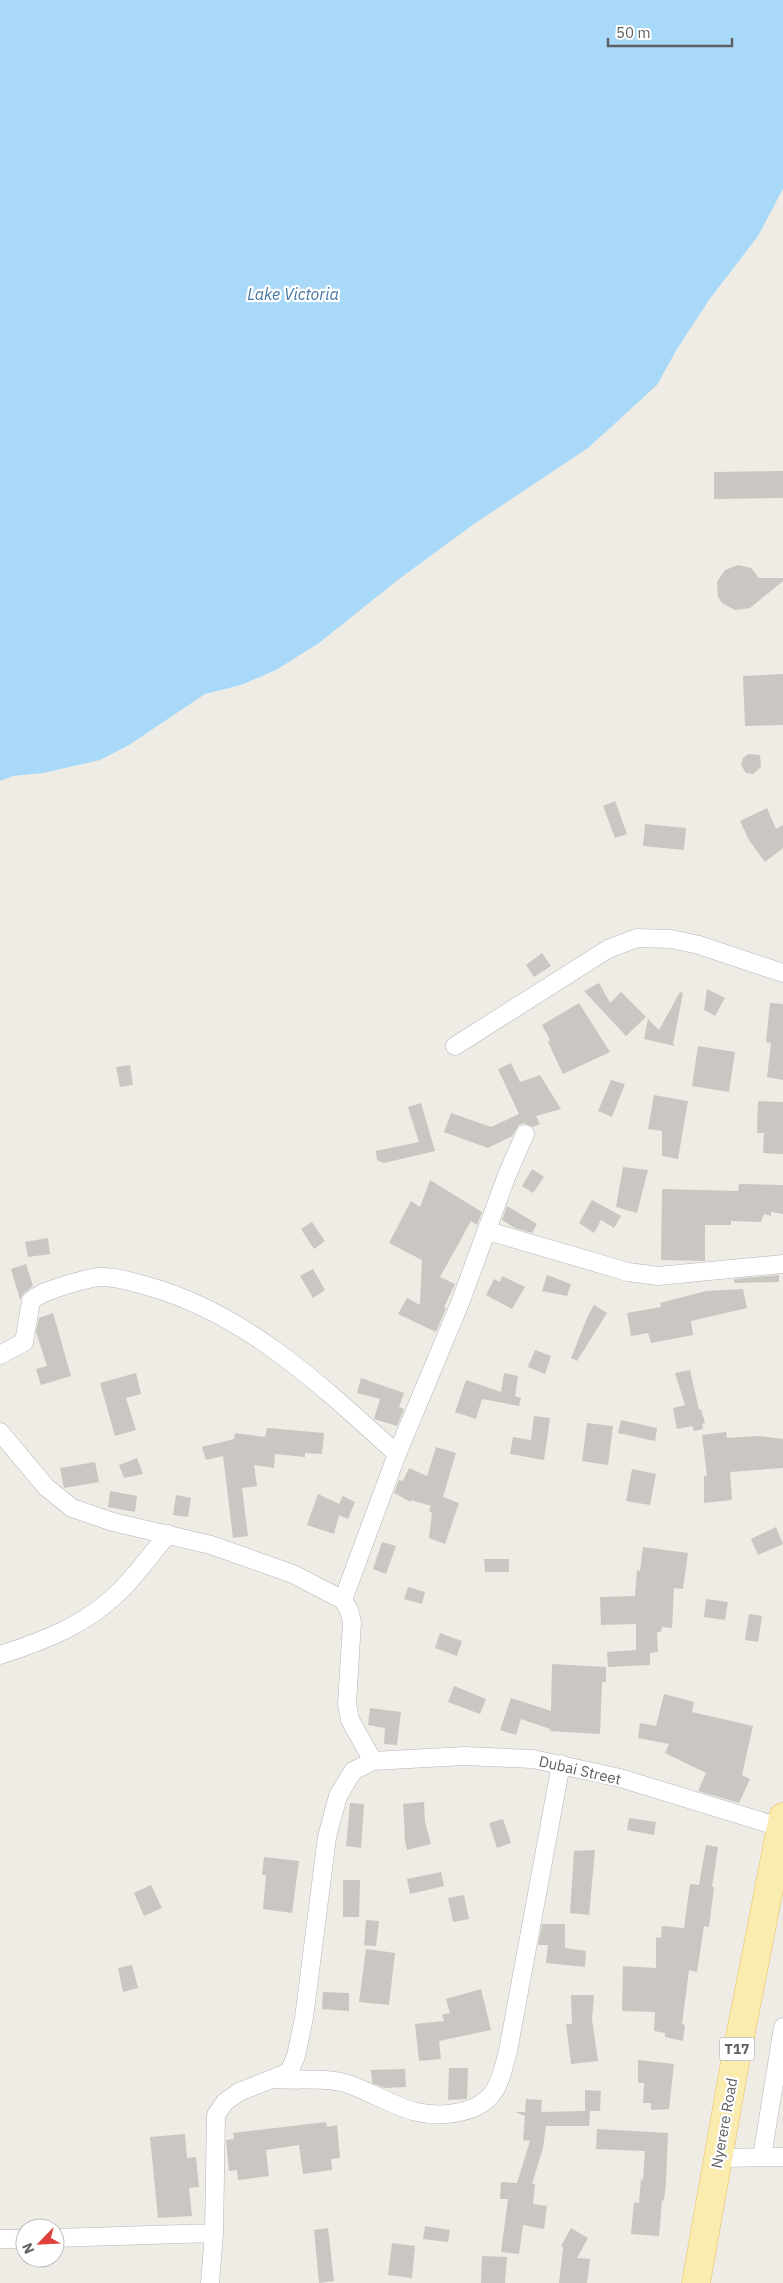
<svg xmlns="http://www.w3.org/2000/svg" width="783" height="2283" viewBox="0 0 783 2283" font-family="'IBM Plex Sans',sans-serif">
	<rect width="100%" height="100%" fill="#eeece5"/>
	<path fill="#a9d9f9" d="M 0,0 L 783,0 L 783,189 L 758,236 L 709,300 L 677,349 L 657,385 L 588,448 L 474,524 L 399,579 L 319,643 L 276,670 L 241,685 L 205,694 L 129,745 L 100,760 L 43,773 L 13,776 L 0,781 Z"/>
	<path fill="#cac6c2" d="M 783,471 L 783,498 L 714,499 L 714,472 Z
		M 738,565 L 751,568 L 759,578 L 783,578 L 783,581 L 750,608 L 735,610 L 722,603 L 718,597 L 717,582 L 725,570 Z
		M 783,674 L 783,725 L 745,726 L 743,676 Z
		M 748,754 L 760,755 L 761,767 L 753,774 L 746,773 L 741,765 L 743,758 Z
		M 615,801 L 627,834 L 615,838 L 603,806 Z
		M 767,808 L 776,829 L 783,825 L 783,848 L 765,862 L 749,840 L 740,821 Z
		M 645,824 L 686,828 L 684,850 L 643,846 Z
		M 542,953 L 551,966 L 534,977 L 526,965 Z
		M 599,983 L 610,1003 L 621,992 L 646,1017 L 626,1036 L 584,991 Z
		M 707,989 L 725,998 L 715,1016 L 704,1010 Z
		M 680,992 L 683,993 L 673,1044 L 675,1046 L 644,1039 L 648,1019 L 659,1030 Z
		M 579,1003 L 610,1052 L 563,1074 L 548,1042 L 550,1040 L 542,1025 Z
		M 770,1003 L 783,1004 L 783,1080 L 767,1077 L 771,1043 L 766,1042 Z
		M 698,1046 L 735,1052 L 729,1092 L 692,1086 Z
		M 511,1063 L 520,1082 L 540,1075 L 561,1109 L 536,1116 L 540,1124 L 533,1127 L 524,1123 L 519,1125 L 512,1136 L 488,1148 L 444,1132 L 451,1113 L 491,1127 L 519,1114 L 498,1069 Z
		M 130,1065 L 133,1085 L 120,1087 L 116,1067 Z
		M 611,1080 L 625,1084 L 612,1117 L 598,1111 Z
		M 654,1095 L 688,1101 L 678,1159 L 662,1156 L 662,1131 L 648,1129 Z
		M 758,1101 L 783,1102 L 783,1154 L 763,1153 L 764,1133 L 757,1133 Z
		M 421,1103 L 435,1151 L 384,1163 L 377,1160 L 376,1151 L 419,1142 L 408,1107 Z
		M 623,1167 L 648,1170 L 637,1213 L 616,1207 Z
		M 532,1169 L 544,1177 L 533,1193 L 522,1186 Z
		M 430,1180 L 482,1212 L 477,1225 L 471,1221 L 440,1277 L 455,1284 L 444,1307 L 446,1308 L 436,1332 L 398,1314 L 407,1298 L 420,1305 L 422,1260 L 389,1243 L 411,1201 L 420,1207 Z
		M 739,1184 L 783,1185 L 783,1214 L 771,1212 L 771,1216 L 764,1214 L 761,1222 L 731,1221 L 731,1225 L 705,1225 L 705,1261 L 661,1260 L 662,1189 L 738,1191 Z
		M 592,1200 L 621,1216 L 614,1228 L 601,1220 L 594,1233 L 579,1223 Z
		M 507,1206 L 537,1224 L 532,1233 L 515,1228 L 502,1220 Z
		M 312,1222 L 325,1241 L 314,1249 L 301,1229 Z
		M 48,1238 L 50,1254 L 28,1257 L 25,1242 Z
		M 26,1264 L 33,1286 L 24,1293 L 20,1300 L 11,1269 Z
		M 313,1269 L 325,1290 L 313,1298 L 300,1276 Z
		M 547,1275 L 571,1284 L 567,1296 L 542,1291 Z
		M 779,1275 L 779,1282 L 734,1283 L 734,1279 Z
		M 502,1276 L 525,1287 L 512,1309 L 486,1295 L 494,1279 L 500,1282 Z
		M 743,1289 L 747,1308 L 691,1321 L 693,1335 L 651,1343 L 648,1333 L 631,1336 L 627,1313 L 661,1307 L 660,1303 L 706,1291 Z
		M 594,1305 L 607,1313 L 577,1361 L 571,1358 L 587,1318 Z
		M 53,1313 L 71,1376 L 41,1385 L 36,1369 L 47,1366 L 36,1332 L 39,1318 Z
		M 535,1350 L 551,1356 L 545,1374 L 528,1367 Z
		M 690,1370 L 699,1410 L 701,1409 L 705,1423 L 702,1424 L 703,1429 L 694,1431 L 692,1426 L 677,1429 L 673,1408 L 685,1405 L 675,1373 Z
		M 136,1373 L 141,1394 L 126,1398 L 136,1430 L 115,1436 L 100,1383 Z
		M 504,1373 L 518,1376 L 515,1396 L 521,1398 L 519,1406 L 482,1399 L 476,1419 L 455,1412 L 466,1380 L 501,1392 Z
		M 361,1378 L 404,1393 L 399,1407 L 404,1409 L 397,1426 L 374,1419 L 380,1399 L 357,1393 Z
		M 534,1416 L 550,1418 L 544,1460 L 510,1454 L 513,1437 L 531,1440 Z
		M 621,1420 L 657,1428 L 655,1441 L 618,1433 Z
		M 587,1423 L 613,1426 L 608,1465 L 582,1461 Z
		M 267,1428 L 324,1433 L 322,1454 L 305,1453 L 305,1457 L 275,1454 L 274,1468 L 254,1465 L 257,1486 L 242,1488 L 248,1536 L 233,1538 L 223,1456 L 206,1460 L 202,1447 L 234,1439 L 235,1433 L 265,1437 Z
		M 726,1432 L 727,1438 L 759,1436 L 783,1439 L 783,1468 L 730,1472 L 732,1500 L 704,1503 L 704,1476 L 707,1476 L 702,1435 Z
		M 436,1447 L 456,1453 L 443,1497 L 459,1503 L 445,1544 L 429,1538 L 432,1513 L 429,1511 L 431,1506 L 411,1500 L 411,1502 L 394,1493 L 399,1480 L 403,1481 L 409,1468 L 427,1476 Z
		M 137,1458 L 143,1474 L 124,1478 L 119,1465 Z
		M 95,1462 L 99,1482 L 64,1488 L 60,1468 Z
		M 632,1469 L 656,1474 L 650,1505 L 626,1501 Z
		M 110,1491 L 137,1496 L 135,1512 L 108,1507 Z
		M 318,1494 L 339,1504 L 343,1496 L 355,1502 L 348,1519 L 339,1515 L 334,1534 L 307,1525 Z
		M 176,1495 L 191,1498 L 188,1517 L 173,1515 Z
		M 776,1527 L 783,1544 L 758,1555 L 751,1539 Z
		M 382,1542 L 396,1546 L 386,1574 L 373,1569 Z
		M 643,1547 L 688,1553 L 683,1589 L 674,1588 L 672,1628 L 662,1627 L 661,1632 L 657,1632 L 658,1652 L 650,1653 L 650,1665 L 608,1667 L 607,1652 L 636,1650 L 636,1624 L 601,1625 L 600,1597 L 635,1596 L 637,1570 L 640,1571 Z
		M 484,1559 L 509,1559 L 509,1572 L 485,1572 Z
		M 408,1587 L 425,1592 L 422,1604 L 404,1599 Z
		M 706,1599 L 728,1602 L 725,1620 L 704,1617 Z
		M 749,1614 L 762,1616 L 758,1642 L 745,1640 Z
		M 440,1633 L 462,1641 L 457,1656 L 435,1648 Z
		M 552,1664 L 606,1667 L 606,1682 L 602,1682 L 600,1734 L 550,1731 L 550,1729 L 521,1719 L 516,1735 L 500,1730 L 511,1698 L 551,1711 Z
		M 454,1686 L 486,1699 L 480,1714 L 448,1702 Z
		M 664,1694 L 694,1702 L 692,1712 L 753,1726 L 742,1775 L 750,1779 L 739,1803 L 698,1791 L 706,1773 L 665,1753 L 669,1744 L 638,1738 L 640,1723 L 656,1726 Z
		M 370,1708 L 401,1712 L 397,1745 L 384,1744 L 385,1728 L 368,1725 Z
		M 424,1802 L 425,1822 L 431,1844 L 407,1850 L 404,1836 L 405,1836 L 403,1804 Z
		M 350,1803 L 364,1804 L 361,1848 L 346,1846 Z
		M 629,1818 L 656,1822 L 654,1835 L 627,1830 Z
		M 503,1819 L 511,1843 L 497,1848 L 489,1823 Z
		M 706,1845 L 718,1847 L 712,1887 L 714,1887 L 709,1927 L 704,1926 L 697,1972 L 689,1970 L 682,2024 L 685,2025 L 683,2041 L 665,2037 L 665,2033 L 654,2031 L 655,2012 L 622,2011 L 623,1966 L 656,1968 L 656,1937 L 661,1938 L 662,1926 L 684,1928 L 690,1884 L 699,1885 Z
		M 595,1850 L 589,1915 L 570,1913 L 574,1851 Z
		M 264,1857 L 299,1861 L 292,1913 L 263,1909 L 266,1875 L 262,1875 Z
		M 441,1872 L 444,1886 L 410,1894 L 407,1879 Z
		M 343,1880 L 360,1880 L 359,1917 L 343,1917 Z
		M 151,1885 L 162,1908 L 144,1916 L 134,1893 Z
		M 464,1895 L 469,1919 L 453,1922 L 448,1898 Z
		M 366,1920 L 379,1921 L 376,1946 L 364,1945 Z
		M 542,1924 L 565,1924 L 565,1948 L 586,1951 L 585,1967 L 546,1963 L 548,1945 L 538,1945 Z
		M 366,1949 L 395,1953 L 389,2005 L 359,2002 Z
		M 132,1965 L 138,1988 L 123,1992 L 118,1968 Z
		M 481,1989 L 491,2030 L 439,2041 L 441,2059 L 419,2061 L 415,2024 L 444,2021 L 442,2015 L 450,2013 L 446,1999 Z
		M 323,1992 L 349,1993 L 349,2011 L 322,2009 Z
		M 571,1995 L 594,1995 L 592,2019 L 598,2061 L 571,2064 L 566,2024 L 572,2024 Z
		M 638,2060 L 674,2064 L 669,2109 L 651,2110 L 651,2103 L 643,2103 L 644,2083 L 638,2083 Z
		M 449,2068 L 468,2068 L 467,2099 L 448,2100 Z
		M 405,2069 L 406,2087 L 385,2088 L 372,2083 L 371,2070 Z
		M 585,2090 L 601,2091 L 600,2111 L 590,2111 L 589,2126 L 546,2126 L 543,2148 L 532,2184 L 535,2184 L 533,2204 L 547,2206 L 544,2229 L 523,2225 L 519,2254 L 501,2252 L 508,2199 L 500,2199 L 501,2182 L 517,2183 L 530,2141 L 523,2140 L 525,2116 L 515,2112 L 525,2112 L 526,2099 L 542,2100 L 541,2112 L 585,2111 Z
		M 326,2122 L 327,2127 L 337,2125 L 340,2158 L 331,2159 L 332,2170 L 303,2174 L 299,2145 L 266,2150 L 269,2176 L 238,2180 L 237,2170 L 229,2171 L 226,2140 L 234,2139 L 233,2133 Z
		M 597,2129 L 668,2133 L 666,2182 L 664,2201 L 662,2200 L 659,2236 L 631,2234 L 634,2202 L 639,2203 L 641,2179 L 643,2180 L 645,2151 L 596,2149 Z
		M 185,2134 L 187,2158 L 196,2157 L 199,2187 L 189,2188 L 192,2216 L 158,2218 L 150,2137 Z
		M 425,2226 L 450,2230 L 448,2242 L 423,2239 Z
		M 328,2228 L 334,2281 L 319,2283 L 314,2230 Z
		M 571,2228 L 588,2238 L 577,2258 L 590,2259 L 587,2283 L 559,2283 L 563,2248 L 561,2246 Z
		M 392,2243 L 415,2246 L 412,2278 L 388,2275 Z
		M 482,2256 L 507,2257 L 505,2283 L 481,2283 Z"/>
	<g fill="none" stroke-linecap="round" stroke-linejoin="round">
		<g stroke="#b2b5b9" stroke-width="19">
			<path id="minor" d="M 455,1046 L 608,949 L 637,938 L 671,939 L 699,945 L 783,973
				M 488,1231 L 628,1272 L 658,1276 L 783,1264
				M 0,1355 L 24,1342 L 31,1301 C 41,1292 54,1289 66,1285 C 77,1282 88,1278 99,1277 C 115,1276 132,1282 147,1286 C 246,1313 323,1387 397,1454
				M 0,1432 L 46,1487 L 72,1508 L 113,1522 L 211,1545 L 293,1574 L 343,1600 L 349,1610 L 352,1622 L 347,1704 L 350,1720 L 373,1761
				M 343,1600 L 397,1454 L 460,1303 L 507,1175 L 525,1134
				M 0,1655 C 44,1641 88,1624 121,1590 C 138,1573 152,1553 168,1534
				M 276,2079 C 299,2081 326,2077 348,2084 C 390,2099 412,2122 460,2112 C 473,2109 483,2105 492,2094 C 501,2083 504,2065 508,2051 L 561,1764
				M 762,2157 L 783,2027
				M 718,2158 L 783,2157
				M 55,2238 L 214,2233
				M 0,2239 L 25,2239
				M 210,2283 L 214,2233 L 216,2115 L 225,2102 L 239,2092 L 289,2072 L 296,2056 L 304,2018 L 327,1837 L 338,1796 L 353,1771 L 373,1761 L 464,1756 L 533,1759 L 620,1778 L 783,1828"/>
		</g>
		<g stroke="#e8bf64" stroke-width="29">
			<path id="primary" d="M 696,2283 L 734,2068 L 783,1817"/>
		</g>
		<use href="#minor" stroke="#fff" stroke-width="18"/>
		<use href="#primary" stroke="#faebae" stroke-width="28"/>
	</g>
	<g text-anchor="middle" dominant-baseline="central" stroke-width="4.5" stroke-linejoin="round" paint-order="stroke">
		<rect fill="#fff" stroke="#8e9092" stroke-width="1" x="719.5" y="2037.5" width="35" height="23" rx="4"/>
		<g font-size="14" font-weight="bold" fill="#5d6064">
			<text x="737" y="2049">T17</text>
		</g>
		<g font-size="15" fill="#5d6064" stroke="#fff">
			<text transform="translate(580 1770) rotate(13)">Dubai Street</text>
			<text transform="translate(724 2123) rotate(-80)">Nyerere Road</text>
		</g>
		<g font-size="16" font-style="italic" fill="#4475a2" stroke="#fff">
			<text x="293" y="294">Lake Victoria</text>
		</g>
	</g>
	<g transform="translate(40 2243) rotate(246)"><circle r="24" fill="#ffffff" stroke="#bebfc1"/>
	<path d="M0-4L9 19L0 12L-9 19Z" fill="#de423b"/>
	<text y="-8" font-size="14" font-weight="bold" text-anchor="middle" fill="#5d6064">N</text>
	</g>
	<path d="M608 38v8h124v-8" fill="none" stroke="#5d6064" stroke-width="2.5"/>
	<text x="616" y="38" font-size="15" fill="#5d6064" stroke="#ffffff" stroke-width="4" paint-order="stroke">50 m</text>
</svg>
